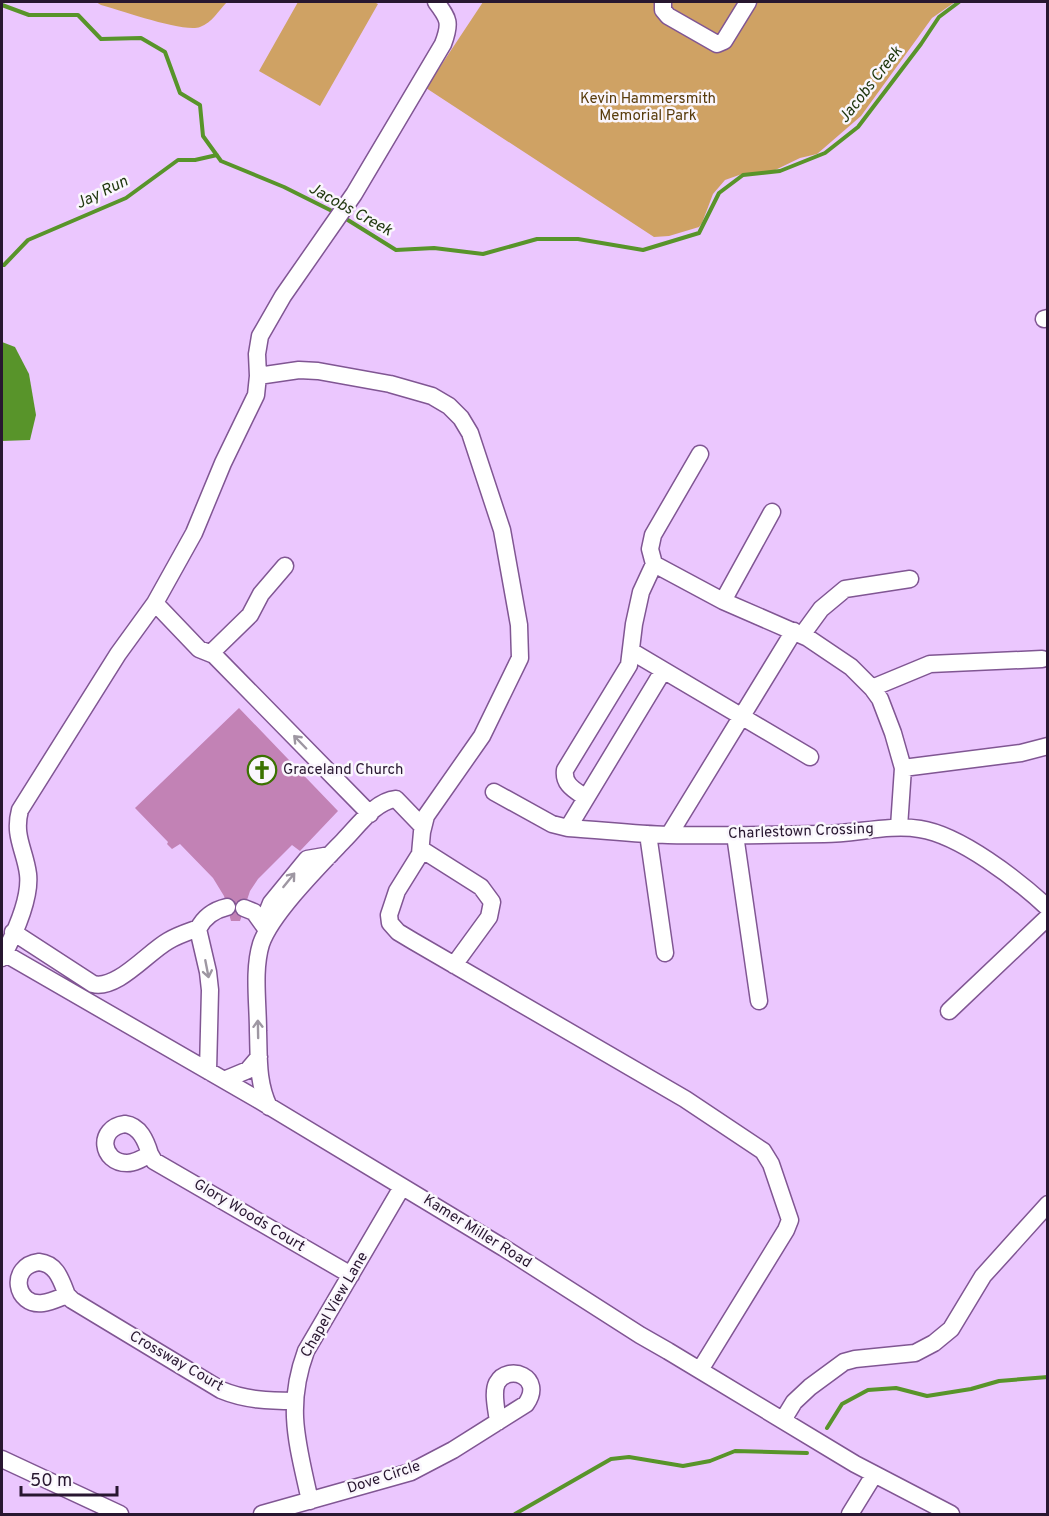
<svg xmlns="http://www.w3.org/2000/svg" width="1049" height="1516" viewBox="0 0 1049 1516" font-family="Overpass,sans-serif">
	<rect width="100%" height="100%" fill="#ebc7fe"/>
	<path fill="#cfa264" d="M 96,2 L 227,2 C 219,10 212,23 200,27 C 184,33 120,10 101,5 Z
		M 298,2 L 374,2 L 378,4 L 320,106 L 259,71 Z
		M 483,2 L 955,2 L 932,18 L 861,116 L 824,148 L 817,154 L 800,158 L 769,173 L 742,174 L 725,180 L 713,194 L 702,223 L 699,227 L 669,236 L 654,237 L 426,88 Z"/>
	<path fill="#58942a" d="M 2,342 L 15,347 L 29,374 L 36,415 L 30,440 L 2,441 Z"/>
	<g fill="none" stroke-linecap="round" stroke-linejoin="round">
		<path stroke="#58942a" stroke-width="4" d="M 2,5 L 29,15 L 78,15 L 101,39 L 141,38 L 165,52 L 180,93 L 200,105 L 203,136 L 221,161 L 284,187 L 336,213
			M 343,217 L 396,250 L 434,248 L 483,254 L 537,239 L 578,239 L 643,250 L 699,233 L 719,193 L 743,175 L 780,171 L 825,153 L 858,127 L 921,44 L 939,17 L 959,2
			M 2,265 L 4,265 L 28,240 L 126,198 L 178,160 L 195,160 L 217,155
			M 827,1428 L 842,1404 L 868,1390 L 896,1388 L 927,1396 L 971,1389 L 999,1381 L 1048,1377
			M 515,1514 L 611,1459 L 629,1457 L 683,1466 L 710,1461 L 735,1451 L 807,1453"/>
	</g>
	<path fill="#c282b5" d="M 239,708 L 338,811 L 300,851 L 292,845 L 258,879 L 250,891 L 240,921 L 231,921 L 224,896 L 213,878 L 180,844 L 172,849 L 167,844 L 168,842 L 135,808 Z"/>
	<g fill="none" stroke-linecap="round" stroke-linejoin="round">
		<g stroke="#805693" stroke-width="19">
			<path id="minor" d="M 663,2 L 663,10 L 668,16 L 717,44 L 724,41 L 748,2
				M 1044,319 L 1048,318
				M 258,376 L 299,370 L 318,371 L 390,384 L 432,396 L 449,406 L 461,418 L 470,433 L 502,530 L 519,625 L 520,658 L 482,736 L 426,816 L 422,832 L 420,854 L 397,891 L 389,915 L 390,923 L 398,932 L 413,941 L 685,1099 L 763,1151 L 771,1164 L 790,1220 L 786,1230 L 700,1370
				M 654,564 L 723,601 L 808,638 L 851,667 L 872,688 L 880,699 L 893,733 L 903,768 L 899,827
				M 723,601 L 772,512
				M 155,603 L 199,649 L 214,655 L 370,814
				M 802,635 L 821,609 L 845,589 L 910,579
				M 631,651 L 810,757
				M 211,653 L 250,615 L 261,594 L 285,566
				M 872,688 L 930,664 L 1042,659
				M 903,768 L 1021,753 L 1048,746
				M 494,792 L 552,824 L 568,828 C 601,830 635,834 668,835 C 720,836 772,835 824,834 C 856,834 888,824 920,829 C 960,835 1018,880 1048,908
				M 586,798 C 575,790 563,785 565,770 L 629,665 L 634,624 L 641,592 L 654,564 L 650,549 L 653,535 L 700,454
				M 568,828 L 663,671
				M 648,834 L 665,953
				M 669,835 L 794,631
				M 735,835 L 759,1001
				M 421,849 L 481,887 L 492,902 L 489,917 L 454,965
				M 244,908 L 254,912 L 267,930
				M 263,923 L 271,903 L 307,859 L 330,855
				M 13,932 L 93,984 C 117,990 147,953 168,941 C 178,935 188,932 199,928
				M 2,952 L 257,1099 L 504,1248 L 640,1335 L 668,1351 L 855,1464 L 951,1514
				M 2,958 C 13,937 31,899 28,874 C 25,850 13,836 20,810 L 118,654 L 155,603 L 194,533 L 223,463 L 256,395 L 258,376 L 257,354 L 260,336 L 283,296 L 354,194 L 443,44 C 451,23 449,19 436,2
				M 949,1011 L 1048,917
				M 208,1071 L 210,990 L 208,972 L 198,929 C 204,917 214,910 227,907
				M 224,1080 L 248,1070 L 259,1057
				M 269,1107 C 257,1082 259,1057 258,1031 C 258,1003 253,970 261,944 C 271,914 321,864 344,840 C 358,826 375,801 396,799 L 423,827
				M 125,1124 C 140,1126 146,1141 150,1154 C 143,1158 135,1163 127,1163 C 101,1163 96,1128 125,1124 Z
				M 150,1154 L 154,1161 L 351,1275
				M 39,1262 C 57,1264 61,1280 67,1295 C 59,1298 51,1302 43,1303 C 15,1307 8,1266 39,1262 Z
				M 67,1295 L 72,1300 L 221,1390 C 245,1400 269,1401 295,1401
				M 783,1420 L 794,1402 L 810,1387 L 844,1362 L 855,1359 L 915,1353 L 934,1343 L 951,1329 L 983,1276 L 1048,1204
				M 2,1459 L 120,1514
				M 310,1501 C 298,1445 285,1408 306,1351 L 402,1187
				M 262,1514 L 411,1472 L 453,1450 L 526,1404 C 545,1377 508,1363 497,1383 C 492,1393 497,1411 498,1422
				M 850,1514 L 874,1475"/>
		</g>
		<use href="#minor" stroke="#fff" stroke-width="16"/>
	</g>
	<defs><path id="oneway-shaft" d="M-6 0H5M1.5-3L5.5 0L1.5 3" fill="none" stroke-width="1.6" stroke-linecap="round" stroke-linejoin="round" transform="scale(1.5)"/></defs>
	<g stroke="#9e97a2">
		<use href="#oneway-shaft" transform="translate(300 742) rotate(-134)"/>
		<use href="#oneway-shaft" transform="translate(289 880) rotate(-51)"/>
		<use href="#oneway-shaft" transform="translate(207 969) rotate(79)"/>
		<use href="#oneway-shaft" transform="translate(258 1029) rotate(-91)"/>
	</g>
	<defs>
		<g id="church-ring" transform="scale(1.5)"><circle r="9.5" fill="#faf6fd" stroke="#3b7200" stroke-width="1.5"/><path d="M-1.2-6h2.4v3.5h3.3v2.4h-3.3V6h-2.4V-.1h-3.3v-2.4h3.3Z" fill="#3b7200"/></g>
	</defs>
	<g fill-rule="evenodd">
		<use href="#church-ring" x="262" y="770"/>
	</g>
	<g text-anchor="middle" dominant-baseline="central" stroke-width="5" stroke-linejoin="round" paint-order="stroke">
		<g font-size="15" fill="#583b0b" stroke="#faf6fd">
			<text x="648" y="99">Kevin Hammersmith<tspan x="648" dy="17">Memorial Park</tspan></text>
		</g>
		<g font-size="15" fill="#281730" stroke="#faf6fd" text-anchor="start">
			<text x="283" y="770">Graceland Church</text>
		</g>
		<g font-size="15" fill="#281730" stroke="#faf6fd">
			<text transform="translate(801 832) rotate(-2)">Charlestown Crossing</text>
			<text transform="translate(249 1216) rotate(31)">Glory Woods Court</text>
			<text transform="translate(477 1232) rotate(32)">Kamer Miller Road</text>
			<text transform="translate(335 1305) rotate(-60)">Chapel View Lane</text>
			<text transform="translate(176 1362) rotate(30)">Crossway Court</text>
			<text transform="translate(384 1478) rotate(-18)">Dove Circle</text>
		</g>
		<g font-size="16" font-style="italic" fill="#1e360c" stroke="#faf6fd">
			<text transform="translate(871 85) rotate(-52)">Jacobs Creek</text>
			<text transform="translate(102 193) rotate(-26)">Jay Run</text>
			<text transform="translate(350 210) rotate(29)">Jacobs Creek</text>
		</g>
	</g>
	<rect width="1049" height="1516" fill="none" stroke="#281730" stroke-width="6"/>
	<path d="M21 1486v9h96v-9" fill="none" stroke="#281730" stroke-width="3"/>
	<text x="30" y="1486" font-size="18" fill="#281730" stroke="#faf6fd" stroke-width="4.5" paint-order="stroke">50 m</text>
</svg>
